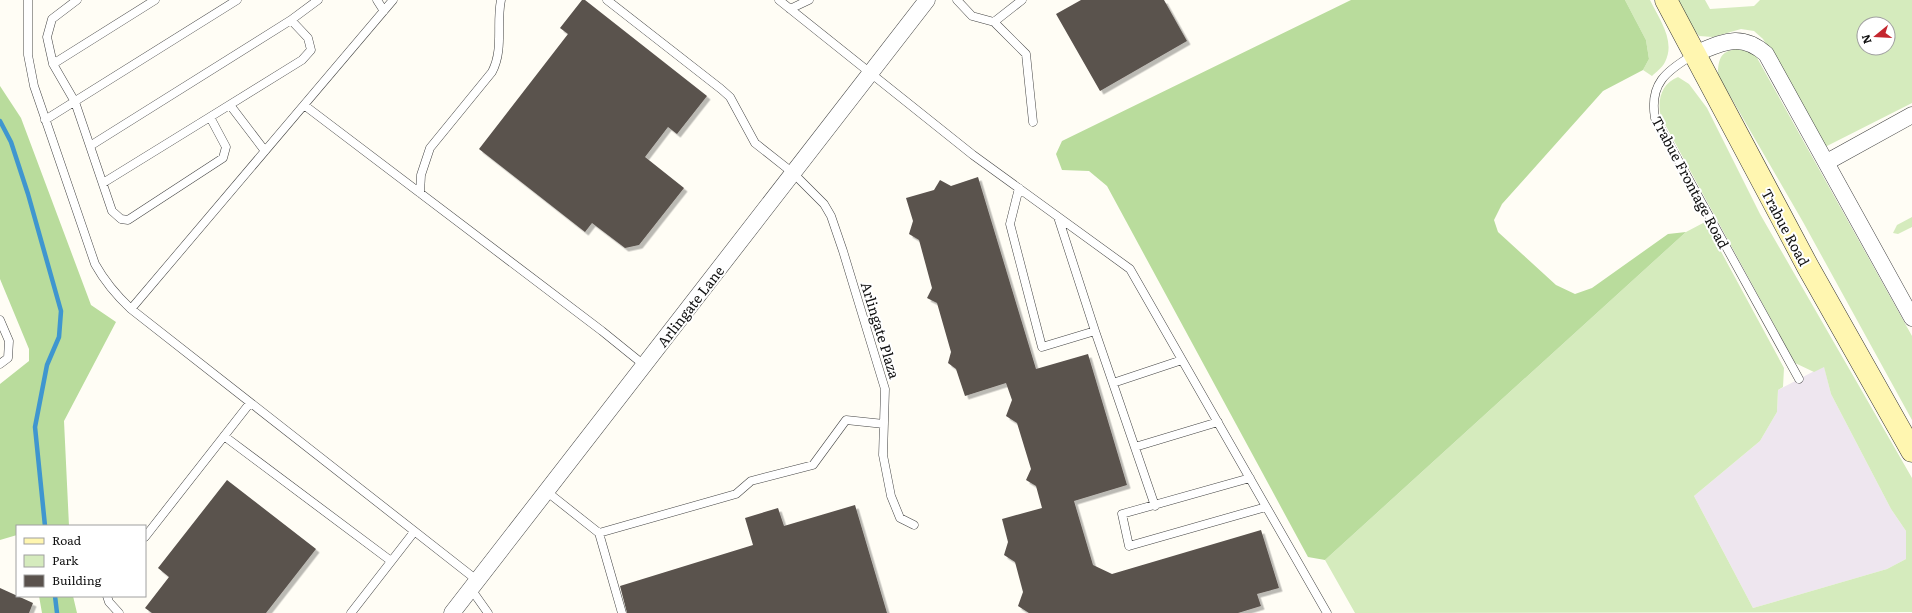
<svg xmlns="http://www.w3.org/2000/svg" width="1912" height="613" viewBox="0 0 1912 613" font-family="Literata,serif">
	<defs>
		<filter id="shadow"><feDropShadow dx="3.5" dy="3.5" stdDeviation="0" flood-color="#0004"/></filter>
	</defs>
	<rect width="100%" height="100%" fill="#fffdf5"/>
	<path fill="#eee6ef" d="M 1824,366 L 1831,394 L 1891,509 L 1906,531 L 1906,559 L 1887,569 L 1753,608 L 1694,496 L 1760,441 L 1777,412 L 1778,390 Z"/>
	<path fill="#d5ebbd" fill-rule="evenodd" d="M 1625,0 L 1650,0 C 1659,19 1676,41 1665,62 C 1662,68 1656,72 1652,76 L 1643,70 L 1649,59 L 1646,40 Z
		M 1678,0 L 1705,0 L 1710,9 L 1754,6 L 1760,0 L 1912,0 L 1912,103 L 1825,147 L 1763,39 L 1754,31 L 1741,29 L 1713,37 L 1699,36 L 1692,27 ZM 1864,24 L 1888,24 L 1888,48 L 1864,48 Z
		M 1745,48 L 1756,56 L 1912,336 L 1912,420 L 1803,222 L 1718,75 C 1718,53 1724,50 1745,48 Z
		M 1678,77 L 1689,84 L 1707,108 L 1760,214 L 1912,478 L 1912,612 L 1355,613 L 1325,560 L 1686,232 L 1705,222 L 1784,368 L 1783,387 L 1778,390 L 1777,412 L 1760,441 L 1694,496 L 1753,608 L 1887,569 L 1906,559 L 1906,531 L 1891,509 L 1831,394 L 1824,367 L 1814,372 L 1795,363 L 1661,117 C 1657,100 1661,84 1678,77 Z
		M 1912,217 L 1912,227 L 1898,234 L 1893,233 L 1897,225 Z"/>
	<path fill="#b9dc9c" d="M 1351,0 L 1625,0 L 1646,40 L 1649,59 L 1643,70 L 1603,91 L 1502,204 L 1494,220 L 1498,232 L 1556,285 L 1575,294 L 1592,288 L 1668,234 L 1686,232 L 1325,560 L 1308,557 L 1107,186 L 1089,171 L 1062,170 L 1056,154 L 1062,141 Z
		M 0,86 L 21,118 L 91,305 L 116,322 L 64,421 L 69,526 L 17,526 L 17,535 L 0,540 L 0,384 L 29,361 L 29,349 L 0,279 Z
		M 39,596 L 73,596 L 77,613 L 42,613 Z"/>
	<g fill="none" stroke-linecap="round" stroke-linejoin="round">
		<path stroke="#3f96cf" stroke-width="4.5" d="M 0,121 L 11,142 L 28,194 L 61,311 L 59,337 L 47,365 L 35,427 L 45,526
			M 55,596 L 57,613"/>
	</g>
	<path fill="#5a524d" filter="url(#shadow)" d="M 582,0 L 585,0 L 707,96 L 677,134 L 668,127 L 645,157 L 684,188 L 639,245 L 625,248 L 592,223 L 585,232 L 479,149 L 568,34 L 560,28 Z
		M 1081,0 L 1164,0 L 1187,41 L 1100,91 L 1056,14 Z
		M 978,177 L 1036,369 L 1088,354 L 1127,485 L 1074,501 L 1093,565 L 1112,574 L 1261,530 L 1279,588 L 1257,594 L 1261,606 L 1238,613 L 1029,613 L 1018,606 L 1023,592 L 1015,562 L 1004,555 L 1008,542 L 1002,519 L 1042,508 L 1036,486 L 1026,480 L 1031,469 L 1017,423 L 1006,416 L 1012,400 L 1006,383 L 965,396 L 956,369 L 948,363 L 951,352 L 937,303 L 927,298 L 932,288 L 919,240 L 909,234 L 913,221 L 906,198 L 934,190 L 940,180 L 951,186 Z
		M 227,480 L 316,549 L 266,613 L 152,613 L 145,608 L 169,577 L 158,568 Z
		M 855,505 L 887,613 L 627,613 L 620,586 L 753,545 L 745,518 L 778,508 L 784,526 Z
		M 0,588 L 33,603 L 29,613 L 0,613 Z"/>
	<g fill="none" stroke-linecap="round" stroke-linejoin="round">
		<g stroke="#444" stroke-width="9">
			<path id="lane" d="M 28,0 L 28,55 L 34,86 L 95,264 C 105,282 116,295 131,309
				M 77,0 L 52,19 L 47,37 L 53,64 L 75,102 L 112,211 L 121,219 L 128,220 L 223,158 L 226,147 L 210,117 L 302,60 L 311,50 L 308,38 L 291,20 L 318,0
				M 377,0 L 384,11
				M 393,0 L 131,309 L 478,581
				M 607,0 L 721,89 L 730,97 L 755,143 L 793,173 L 824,204 L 831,216 L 843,251 L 885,389 L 883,455 L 891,496 L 900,518 L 914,525
				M 779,0 L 973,155 L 1130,269 L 1327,613
				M 957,0 L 972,16 L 994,22
				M 1022,0 L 994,22 L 1026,54 L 1033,122
				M 790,9 L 809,0
				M 1693,55 C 1666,71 1649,84 1655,118 L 1799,379
				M 53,64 L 155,0
				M 230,105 L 265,151
				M 304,105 L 602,331 L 644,365
				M 45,120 L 237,0
				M 90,146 L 291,20
				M 103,183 L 210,117
				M 1019,188 L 1010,224 L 1042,347 L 1095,331 L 1155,506
				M 420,193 L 421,175 L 430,148 L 492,72 C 504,49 496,24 501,0
				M 1058,217 L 1095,331
				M 0,320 L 9,341 L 8,358 L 0,364
				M 1113,383 L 1182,360
				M 224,436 L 391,561
				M 1135,447 L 1218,422
				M 1250,478 L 1122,514 L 1129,546 L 1266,507
				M 546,491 L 599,533 L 622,613
				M 599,533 L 736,494 L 751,481 L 813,465 L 846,420 L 884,424
				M 145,537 L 250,403
				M 471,589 L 488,613
				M 107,596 L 109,602 L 119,613
				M 351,613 L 414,532"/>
		</g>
		<g stroke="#444" stroke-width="17">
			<path id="street" d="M 1694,54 C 1722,43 1740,31 1766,54 L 1912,318
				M 1827,162 L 1912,115
				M 452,613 L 927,0"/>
		</g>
		<g stroke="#333" stroke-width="23">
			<path id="secondary" d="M 1666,0 L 1808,267 L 1912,451"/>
		</g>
		<use href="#lane" stroke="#fff" stroke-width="8"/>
		<use href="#street" stroke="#fff" stroke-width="16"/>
		<use href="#secondary" stroke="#fff6b0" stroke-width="22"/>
	</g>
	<g text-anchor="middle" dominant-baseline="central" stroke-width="4" stroke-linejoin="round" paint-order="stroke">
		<g font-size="14" fill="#111" stroke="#fff">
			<text transform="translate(1691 182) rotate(62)">Trabue Frontage Road</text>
			<text transform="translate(1786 227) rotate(62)">Trabue Road</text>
			<text transform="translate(690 306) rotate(-52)">Arlingate Lane</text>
			<text transform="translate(881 330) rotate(73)">Arlingate Plaza</text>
		</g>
	</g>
	<rect x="16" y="525" width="130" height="72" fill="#ffffff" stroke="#a0a0a0"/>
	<rect x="24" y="538" width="20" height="6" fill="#fff6b0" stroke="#a0a0a0"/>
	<text x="52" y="545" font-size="12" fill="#111111">Road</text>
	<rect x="24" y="555" width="20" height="12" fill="#d5ebbd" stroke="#a0a0a0"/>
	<text x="52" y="565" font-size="12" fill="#111111">Park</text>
	<rect x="24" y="575" width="20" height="12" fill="#5a524d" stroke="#a0a0a0"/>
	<text x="52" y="585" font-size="12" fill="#111111">Building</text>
	<g transform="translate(1876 36) rotate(252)"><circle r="19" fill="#ffffff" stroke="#a0a0a0"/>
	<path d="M0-3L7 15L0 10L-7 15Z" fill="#c4262e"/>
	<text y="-6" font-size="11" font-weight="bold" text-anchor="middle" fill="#111111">N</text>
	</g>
</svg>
